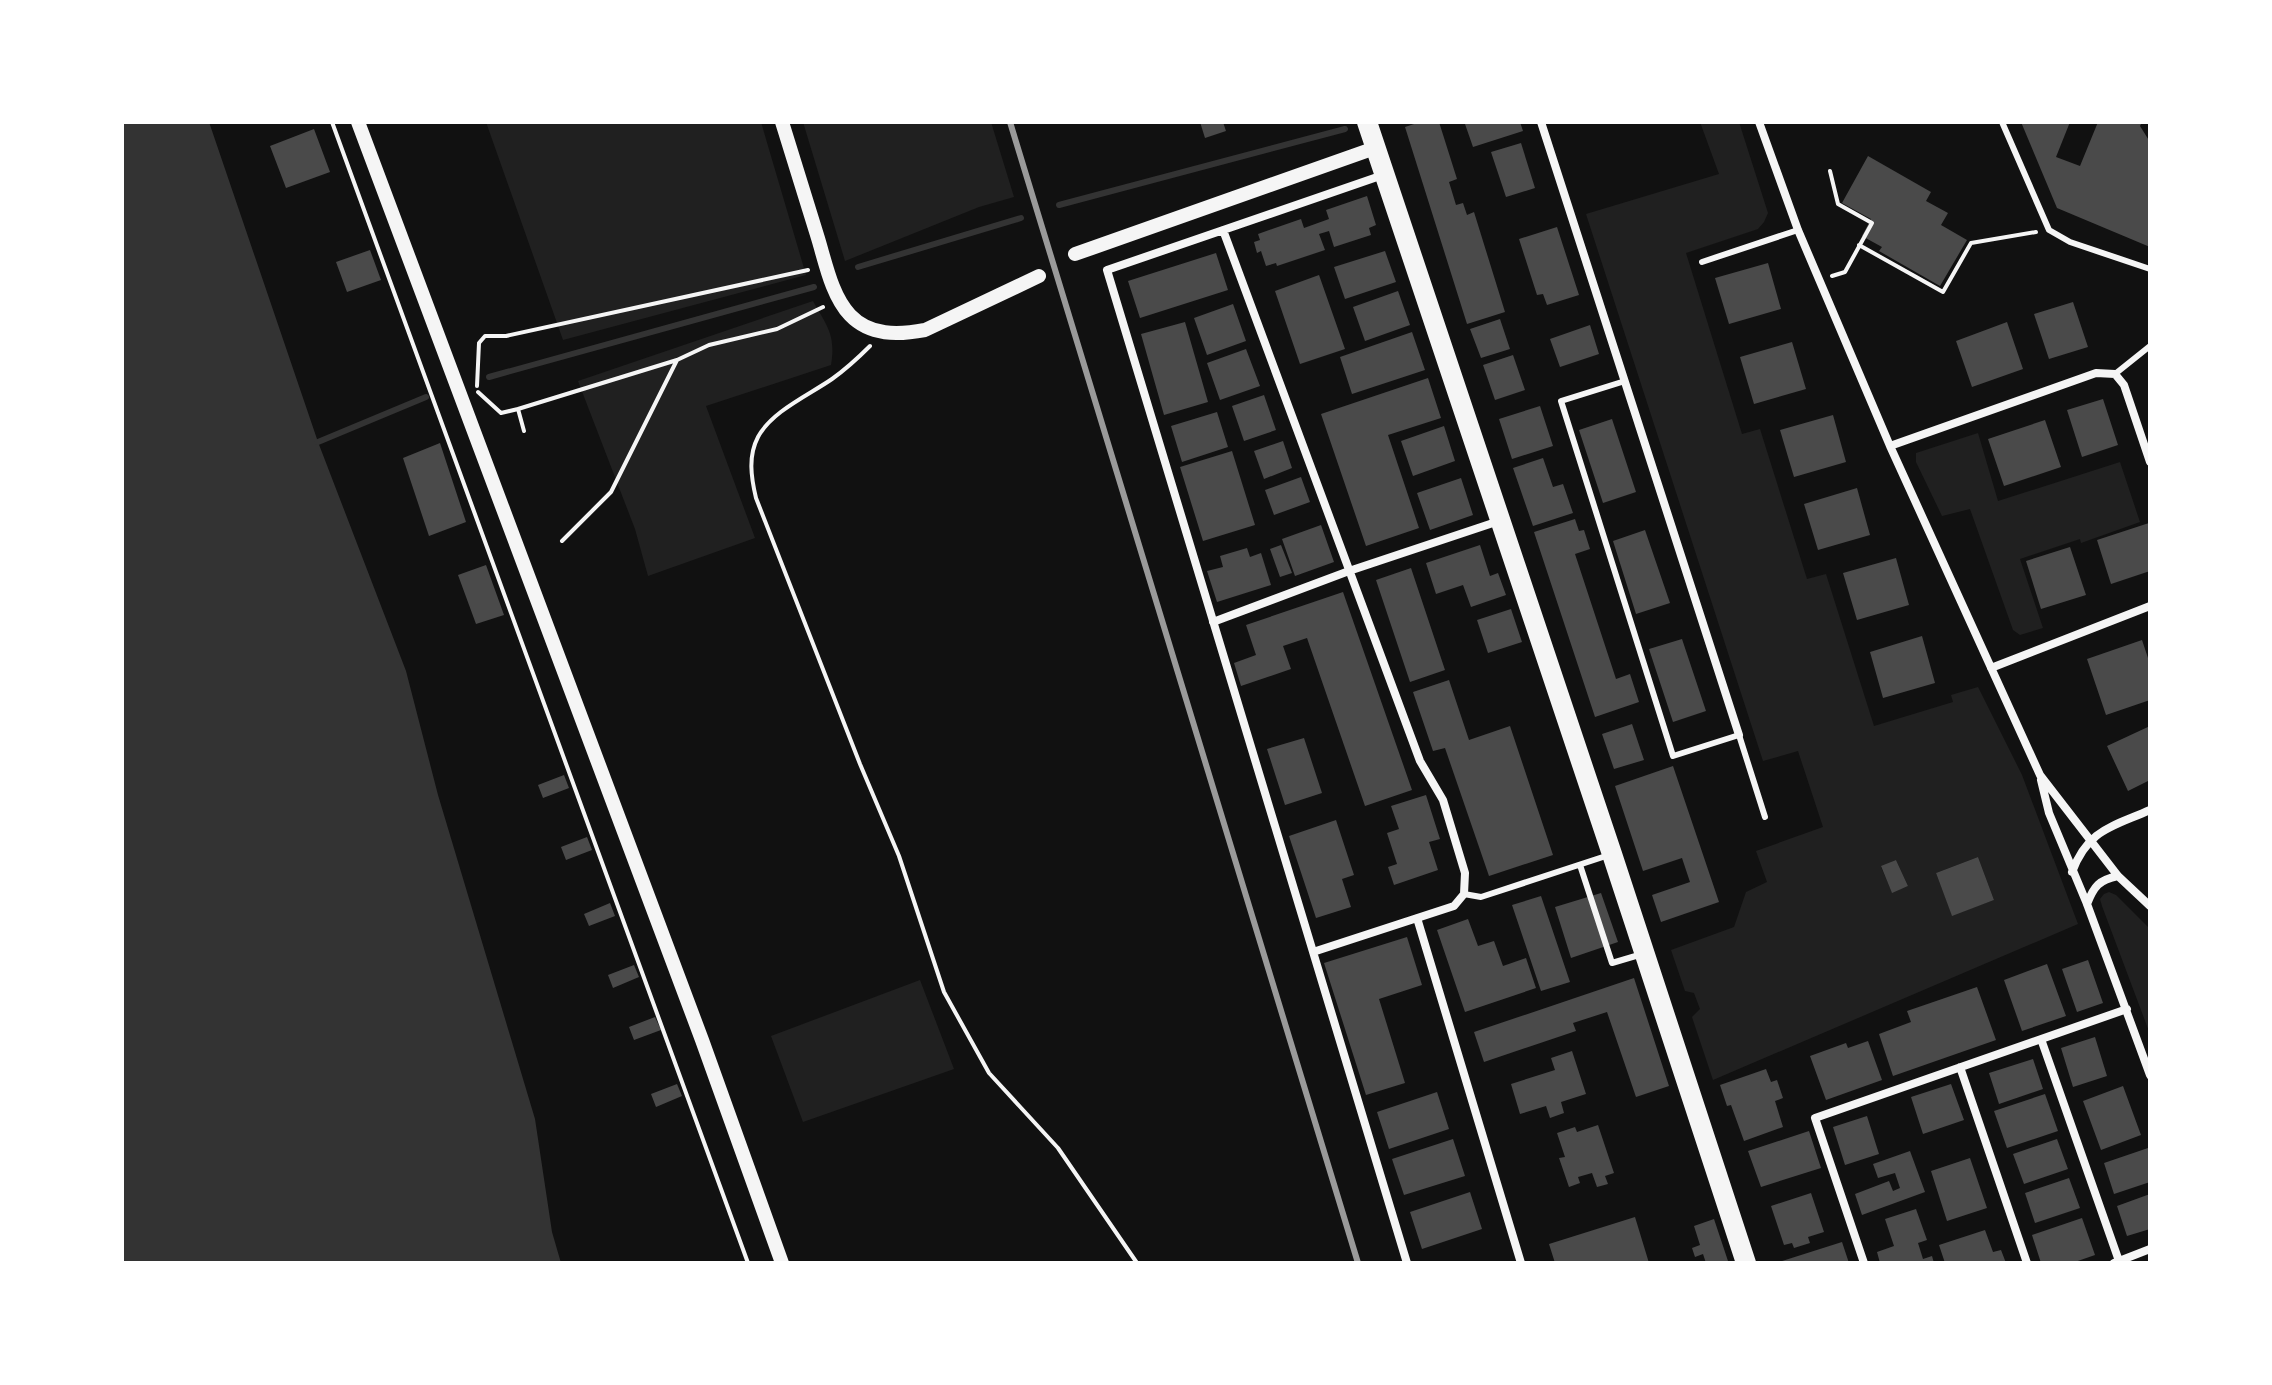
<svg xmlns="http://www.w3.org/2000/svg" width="2272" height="1385" viewBox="0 0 2272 1385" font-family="'Public Sans',sans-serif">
	<rect width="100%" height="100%" fill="#111"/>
	<path fill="#202020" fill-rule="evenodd" d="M 486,122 L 761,122 L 806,275 L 563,340 Z
		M 803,122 L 991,122 L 1014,197 L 979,207 L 845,261 Z
		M 1700,122 L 1739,122 L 1768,213 L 1764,222 L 1758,229 L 1686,253 L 1742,434 L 1760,429 L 1807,579 L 1826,574 L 1874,726 L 1953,702 L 1951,695 L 1978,687 L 2022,775 L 2078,924 L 1713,1080 L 1692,1017 L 1700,1009 L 1694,993 L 1685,991 L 1671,950 L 1734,927 L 1746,892 L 1767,882 L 1756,851 L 1823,827 L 1798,751 L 1763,761 L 1586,214 L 1719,174 ZM 1978,857 L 1994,900 L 1952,915 L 1936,873 ZM 1896,860 L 1908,886 L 1892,892 L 1881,867 Z
		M 813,301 C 827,326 836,335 831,365 L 706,406 L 755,538 L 648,576 L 635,529 L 578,381 Z
		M 1978,433 L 1998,501 L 2120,462 L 2140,522 L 2081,543 L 2080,539 L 2020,559 L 2043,628 L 2020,635 L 2013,630 L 1970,509 L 1942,516 L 1916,462 L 1916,453 Z
		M 2109,892 L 2116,895 L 2150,929 L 2150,1034 L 2102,906 L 2100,899 L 2104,894 Z
		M 920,980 L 954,1069 L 803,1122 L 771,1036 Z"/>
	<path fill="#333" d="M 122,122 L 209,122 L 318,442 L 406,671 L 438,795 L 535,1119 L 552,1232 L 561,1263 L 122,1263 Z"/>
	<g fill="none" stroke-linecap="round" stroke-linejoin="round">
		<path stroke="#333" stroke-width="6" d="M 1059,205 L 1345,129
			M 858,267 L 1021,218
			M 489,377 L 814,287
			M 318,442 L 426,397"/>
	</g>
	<path fill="#4a4a4a" d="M 1200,122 L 1223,122 L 1226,131 L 1205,138 Z
		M 1420,122 L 1439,122 L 1457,179 L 1449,182 L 1456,205 L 1463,203 L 1467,215 L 1474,212 L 1505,312 L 1467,324 L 1405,127 Z
		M 1471,122 L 1520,122 L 1523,131 L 1473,147 L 1465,124 Z
		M 2021,122 L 2070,122 L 2056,157 L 2080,166 L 2098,122 L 2142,122 L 2140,126 L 2150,142 L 2150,247 L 2057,208 Z
		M 314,129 L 330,172 L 286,188 L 270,146 Z
		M 1521,143 L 1535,188 L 1506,197 L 1491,152 Z
		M 1868,156 L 1931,192 L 1926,201 L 1948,213 L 1941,225 L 1967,240 L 1940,286 L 1879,251 L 1882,247 L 1862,236 L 1871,219 L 1842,203 Z
		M 1367,196 L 1376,225 L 1369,228 L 1371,235 L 1334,247 L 1329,231 L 1319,234 L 1325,250 L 1277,266 L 1276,263 L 1266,266 L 1261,251 L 1257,253 L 1254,242 L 1260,240 L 1258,234 L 1301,219 L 1304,228 L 1329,219 L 1326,210 Z
		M 1557,227 L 1579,295 L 1547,305 L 1543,294 L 1537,295 L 1519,239 Z
		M 370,250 L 381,280 L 347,292 L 336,262 Z
		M 1385,251 L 1396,282 L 1345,299 L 1334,267 Z
		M 1216,253 L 1228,290 L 1140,318 L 1128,281 Z
		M 1768,263 L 1781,309 L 1729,324 L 1715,278 Z
		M 1319,275 L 1345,349 L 1300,364 L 1275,291 Z
		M 1398,291 L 1410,325 L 1365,341 L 1353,307 Z
		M 2073,302 L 2088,347 L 2049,359 L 2034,314 Z
		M 1233,304 L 1246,341 L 1207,355 L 1194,318 Z
		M 1500,319 L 1510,349 L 1481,358 L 1470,329 Z
		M 1185,322 L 1208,402 L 1164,415 L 1141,334 Z
		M 2007,322 L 2023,369 L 1972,387 L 1956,341 Z
		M 1590,325 L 1599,354 L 1560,367 L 1550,339 Z
		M 1412,332 L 1425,370 L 1352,394 L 1340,357 Z
		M 1792,342 L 1806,389 L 1754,404 L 1740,357 Z
		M 1246,349 L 1260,386 L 1220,400 L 1207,363 Z
		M 1513,355 L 1525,390 L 1495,400 L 1483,365 Z
		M 1428,378 L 1441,418 L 1388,435 L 1419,528 L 1366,546 L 1321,414 Z
		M 1264,395 L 1276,430 L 1244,441 L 1232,406 Z
		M 2103,399 L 2118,445 L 2082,457 L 2067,410 Z
		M 1540,406 L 1553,446 L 1512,459 L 1499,419 Z
		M 1217,412 L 1228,447 L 1182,462 L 1171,426 Z
		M 1833,415 L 1846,462 L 1794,477 L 1780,430 Z
		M 1612,419 L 1636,492 L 1603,503 L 1579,430 Z
		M 2045,420 L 2061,467 L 2004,486 L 1988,439 Z
		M 1444,426 L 1455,461 L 1413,476 L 1401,441 Z
		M 1283,441 L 1292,468 L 1264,479 L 1254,451 Z
		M 440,443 L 466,522 L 429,536 L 403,458 Z
		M 1232,451 L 1255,525 L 1203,541 L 1180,467 Z
		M 1543,458 L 1553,487 L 1563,484 L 1573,513 L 1533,526 L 1513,468 Z
		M 1301,477 L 1310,502 L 1274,515 L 1265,490 Z
		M 1461,478 L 1473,515 L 1430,530 L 1417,493 Z
		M 1857,488 L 1870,535 L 1818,550 L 1804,504 Z
		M 1575,519 L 1579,531 L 1584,530 L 1590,549 L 1575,554 L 1616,679 L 1630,674 L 1639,702 L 1595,717 L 1534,532 Z
		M 2149,523 L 2150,571 L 2111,584 L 2097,540 Z
		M 1321,525 L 1334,562 L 1295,576 L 1282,539 Z
		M 1645,530 L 1670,603 L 1636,614 L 1613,541 Z
		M 1281,545 L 1292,573 L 1280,577 L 1270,549 Z
		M 1480,545 L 1490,576 L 1498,573 L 1506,595 L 1471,607 L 1463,585 L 1436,594 L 1426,563 Z
		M 2070,547 L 2086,595 L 2041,609 L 2026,561 Z
		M 1247,548 L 1250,557 L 1261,553 L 1271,585 L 1217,602 L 1207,571 L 1223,567 L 1220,556 Z
		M 1896,558 L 1909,605 L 1857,620 L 1843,573 Z
		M 486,565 L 504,615 L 476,624 L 458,575 Z
		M 1411,568 L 1445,670 L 1410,682 L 1376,580 Z
		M 1343,592 L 1412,790 L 1365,806 L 1307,638 L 1283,646 L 1291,669 L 1241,686 L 1234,663 L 1256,655 L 1246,625 Z
		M 1511,609 L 1522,642 L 1488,653 L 1477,620 Z
		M 1922,636 L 1935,683 L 1883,698 L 1870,652 Z
		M 1682,639 L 1706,711 L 1673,722 L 1649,649 Z
		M 2142,640 L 2150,664 L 2150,700 L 2106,715 L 2087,659 Z
		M 1449,680 L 1469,740 L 1510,726 L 1553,855 L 1489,876 L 1445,748 L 1433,751 L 1413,692 Z
		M 1632,724 L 1644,760 L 1614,769 L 1602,734 Z
		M 2150,726 L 2150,780 L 2128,791 L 2107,746 Z
		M 1304,738 L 1322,793 L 1285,805 L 1267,749 Z
		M 1673,766 L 1719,902 L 1661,922 L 1652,895 L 1690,882 L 1682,858 L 1643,871 L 1615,786 Z
		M 564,775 L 569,788 L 543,798 L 538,785 Z
		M 1426,795 L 1440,839 L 1429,842 L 1438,870 L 1394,885 L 1388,867 L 1397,864 L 1387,833 L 1399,829 L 1391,806 Z
		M 1336,820 L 1354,875 L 1342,879 L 1351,907 L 1316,918 L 1289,836 Z
		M 587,837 L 592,850 L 566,860 L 561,847 Z
		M 1978,857 L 1994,900 L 1952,916 L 1936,873 Z
		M 1896,860 L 1908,886 L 1892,893 L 1881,866 Z
		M 1601,893 L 1618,942 L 1571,958 L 1555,907 Z
		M 1541,896 L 1570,982 L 1541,991 L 1512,905 Z
		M 610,903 L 615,916 L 589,926 L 584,914 Z
		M 1468,919 L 1478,946 L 1494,941 L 1503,966 L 1526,958 L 1536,988 L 1465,1012 L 1437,930 Z
		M 1407,937 L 1422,985 L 1379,999 L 1405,1083 L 1366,1095 L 1324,963 Z
		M 2088,960 L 2103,1003 L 2077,1012 L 2062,969 Z
		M 2047,964 L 2066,1016 L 2022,1031 L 2004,980 Z
		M 634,965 L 639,977 L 613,988 L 608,975 Z
		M 1634,978 L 1669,1086 L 1636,1097 L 1607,1012 L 1573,1023 L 1576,1031 L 1484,1062 L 1474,1032 Z
		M 1977,987 L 1996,1040 L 1893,1076 L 1879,1034 L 1911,1022 L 1907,1011 Z
		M 655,1017 L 661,1030 L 634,1040 L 629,1027 Z
		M 2095,1037 L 2107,1076 L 2073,1087 L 2061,1048 Z
		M 1868,1041 L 1882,1080 L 1826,1100 L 1810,1056 L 1846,1043 L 1848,1048 Z
		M 1572,1051 L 1586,1094 L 1561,1102 L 1564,1113 L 1550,1118 L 1546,1106 L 1520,1114 L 1511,1084 L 1555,1070 L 1551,1058 Z
		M 2033,1059 L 2043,1089 L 1999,1104 L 1989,1073 Z
		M 1766,1069 L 1771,1082 L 1777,1080 L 1783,1098 L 1775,1101 L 1783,1127 L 1744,1141 L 1731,1105 L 1727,1106 L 1720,1085 Z
		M 677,1084 L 682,1096 L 656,1107 L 651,1094 Z
		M 1951,1084 L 1964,1120 L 1923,1134 L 1911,1097 Z
		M 2123,1086 L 2141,1135 L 2101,1150 L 2083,1101 Z
		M 1437,1092 L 1449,1129 L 1389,1149 L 1377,1112 Z
		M 2045,1094 L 2058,1131 L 2007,1148 L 1994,1111 Z
		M 1867,1116 L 1879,1154 L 1845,1165 L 1833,1127 Z
		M 1598,1125 L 1614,1173 L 1605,1176 L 1608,1184 L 1597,1187 L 1592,1173 L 1578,1177 L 1580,1183 L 1569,1187 L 1559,1158 L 1565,1157 L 1557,1133 L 1575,1127 L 1577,1132 Z
		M 1809,1131 L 1821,1168 L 1761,1187 L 1748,1151 Z
		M 1453,1139 L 1465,1176 L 1404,1195 L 1392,1159 Z
		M 2057,1139 L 2068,1169 L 2024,1184 L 2013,1154 Z
		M 2148,1148 L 2150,1182 L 2114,1194 L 2104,1163 Z
		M 1910,1151 L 1925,1192 L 1862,1215 L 1855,1194 L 1889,1181 L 1893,1191 L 1900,1188 L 1895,1173 L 1878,1178 L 1873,1164 Z
		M 1970,1158 L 1987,1208 L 1947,1221 L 1931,1171 Z
		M 2069,1178 L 2080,1208 L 2035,1223 L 2025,1193 Z
		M 1470,1192 L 1482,1229 L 1422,1249 L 1410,1212 Z
		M 1811,1193 L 1824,1232 L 1808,1237 L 1810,1243 L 1794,1248 L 1792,1243 L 1784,1245 L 1771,1206 Z
		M 2150,1194 L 2150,1229 L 2127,1236 L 2117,1206 Z
		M 1916,1209 L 1927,1240 L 1918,1243 L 1923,1259 L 1932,1256 L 1934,1263 L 1880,1263 L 1877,1252 L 1894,1246 L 1885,1219 Z
		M 1635,1217 L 1649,1263 L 1555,1263 L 1549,1244 Z
		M 2082,1218 L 2095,1255 L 2072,1263 L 2041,1263 L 2032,1235 Z
		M 1714,1219 L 1728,1261 L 1706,1263 L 1703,1254 L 1695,1257 L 1692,1248 L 1700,1245 L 1694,1226 Z
		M 1985,1230 L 1993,1252 L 2001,1250 L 2006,1263 L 1945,1263 L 1939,1245 Z
		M 1842,1242 L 1849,1263 L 1779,1263 L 1779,1262 Z"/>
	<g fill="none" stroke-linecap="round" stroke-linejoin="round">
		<path stroke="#f5f5f5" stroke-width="4" d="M 332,122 L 748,1263
			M 1830,171 L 1838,204 L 1872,223 L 1845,272 L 1832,276
			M 1859,245 L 1943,292 L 1971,243 L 2036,232
			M 870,346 C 858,358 846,369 832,379 C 809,395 772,411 758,437 C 748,456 751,477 756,498 L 860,764 L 899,856 L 944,992 L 989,1073 L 1058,1148 L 1137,1263
			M 477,386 L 479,343 L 485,336 L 506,336 L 808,270
			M 478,392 L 501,413 L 518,409 L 524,431
			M 518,409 L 677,360 L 709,345 L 777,329 L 823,307
			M 562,541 L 611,492 L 677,360"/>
		<path stroke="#f5f5f5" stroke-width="6" d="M 2002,122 L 2049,230 L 2070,242 L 2150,269
			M 1702,262 L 1798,230
			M 2115,374 L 2150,346
			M 1625,381 L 1561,401 L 1673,756 L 1739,735 L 1765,817
			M 1580,865 L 1612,963 L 1639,955
			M 1464,894 L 1481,897 L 1609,855"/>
		<path stroke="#f5f5f5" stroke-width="8" d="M 1541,122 L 1739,735
			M 1759,122 L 1798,230 L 1890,446 L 2040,775 L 2118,876 L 2150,906
			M 1383,175 L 1107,270 L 1407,1263
			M 1223,230 L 1420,761 L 1443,800 L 1465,873 L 1464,894 L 1454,906 L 1313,952
			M 1890,446 L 2096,373 L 2115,374 L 2124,385 L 2150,462
			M 1213,622 L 1349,571 L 1499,521
			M 1991,668 L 2150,606
			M 2041,780 L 2049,813 L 2087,904 L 2150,1075
			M 2072,872 C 2088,829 2112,827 2150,810
			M 2087,904 C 2094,886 2099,880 2118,876
			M 1417,918 L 1521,1263
			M 2041,1039 L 2119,1261
			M 1960,1067 L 2027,1263
			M 1864,1263 L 1815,1118 L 2127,1009
			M 2114,1263 L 2150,1249"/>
		<path stroke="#f5f5f5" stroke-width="14" d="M 358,122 L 702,1040 L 782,1263
			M 782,122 C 794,160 805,197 817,235 C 825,260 831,295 850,315 C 870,336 898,335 925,330 L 1039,276
			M 1075,254 L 1375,148"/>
		<path stroke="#f5f5f5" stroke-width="20" d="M 1367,122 L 1612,854 L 1746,1263"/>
		<path stroke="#9a9a9a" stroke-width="6" d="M 1010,122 L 1358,1263"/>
	</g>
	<rect width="2272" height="1385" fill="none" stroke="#ffffff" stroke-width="248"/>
</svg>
